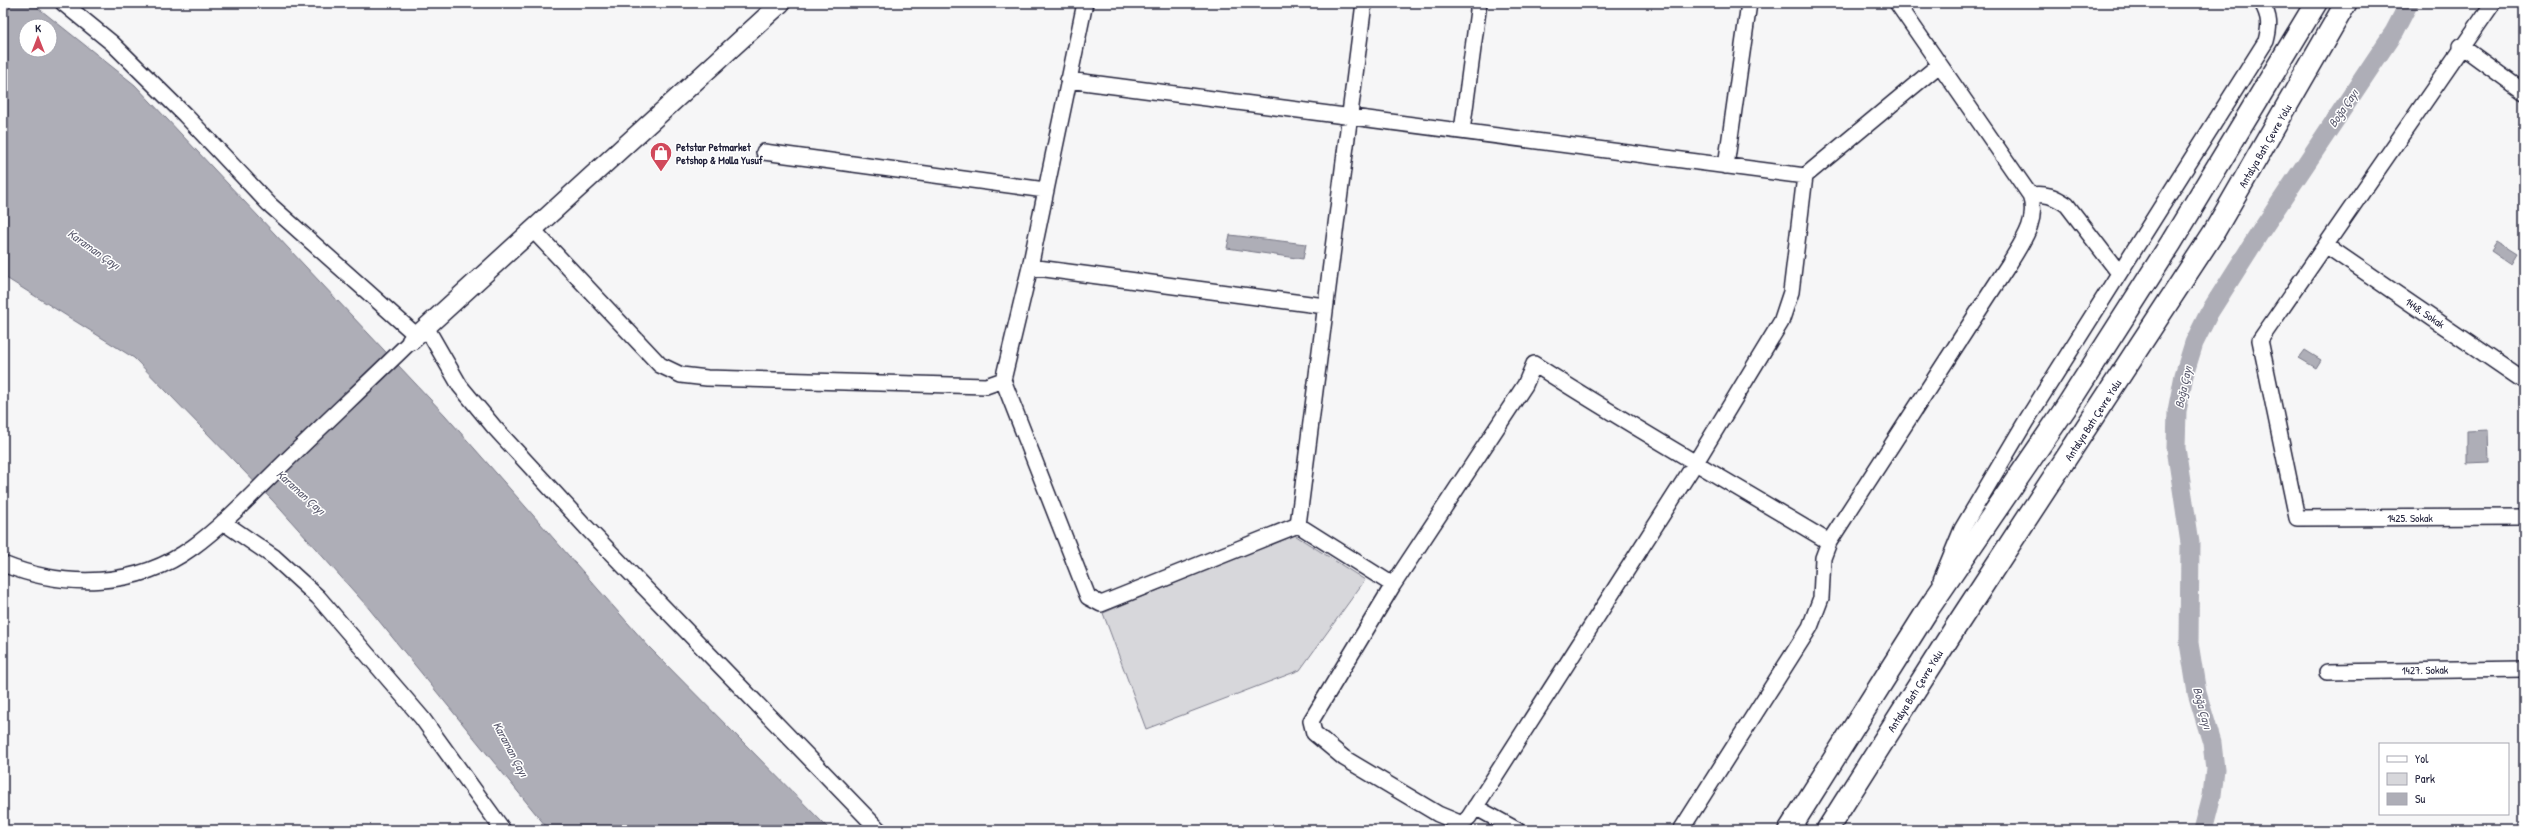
<svg xmlns="http://www.w3.org/2000/svg" width="2527" height="833" viewBox="0 0 2527 833" font-family="'Patrick Hand',sans-serif">
	<rect width="100%" height="100%" fill="#f6f6f7"/>
	<filter id="ink" filterUnits="userSpaceOnUse"><feTurbulence type="fractalNoise" baseFrequency=".025" numOctaves="2"/><feDisplacementMap in="SourceGraphic" scale="8" xChannelSelector="R" yChannelSelector="G"/><feConvolveMatrix kernelMatrix="1 2 1 2 8 2 1 2 1" color-interpolation-filters="sRGB"/></filter>
	<g filter="url(#ink)">
		<path fill="#d7d7db" stroke="#7c7c8b" d="M 1293,534 L 1365,580 L 1300,670 L 1146,729 L 1103,613 Z"/>
		<path fill="#aeaeb7" stroke="#767685" fill-rule="evenodd" d="M 3,3 L 32,3 L 135,85 L 445,415 L 649,647 L 830,830 L 549,830 L 366,605 L 273,501 L 134,358 L 3,276 ZM 26,26 L 50,26 L 50,50 L 26,50 Z
			M 1230,235 L 1306,244 L 1303,259 L 1227,248 Z
			M 2497,242 L 2516,254 L 2510,264 L 2491,251 Z
			M 2305,350 L 2321,360 L 2316,368 L 2299,358 Z
			M 2488,430 L 2489,462 L 2467,463 L 2467,431 Z"/>
		<g fill="none" stroke-linecap="round" stroke-linejoin="round">
			<path stroke="#aeaeb7" stroke-width="19" d="M 2203,830 L 2212,795 L 2215,769 L 2212,743 L 2197,693 L 2189,643 L 2190,543 L 2176,448 L 2177,411 L 2184,375 L 2194,343 L 2209,313 L 2261,231 L 2394,32 L 2409,3"/>
			<g stroke="#22223b" stroke-width="18">
				<path id="minor" d="M 63,3 L 112,43 L 185,115 L 269,204 L 417,336
					M 1364,3 L 1298,525 L 1393,585
					M 2493,3 L 2260,340 L 2297,518 L 2524,517
					M 2461,46 L 2524,92
					M 1068,80 L 1805,176
					M 1462,131 L 1479,3
					M 764,152 L 1045,190
					M 1726,166 L 1749,3
					M 2030,195 C 2045,193 2054,196 2067,205 L 2119,273
					M 534,231 L 660,365 L 681,375 L 707,378 L 986,386 L 1003,380 L 1030,267 L 1085,3
					M 2327,246 L 2524,381
					M 1030,267 L 1325,306
					M 426,327 L 460,386 L 494,427 L 586,527 L 879,830
					M 1003,380 L 1088,597 L 1101,604 L 1298,525
					M 223,522 L 274,557 L 318,597 L 422,718 L 503,830
					M 1829,542 C 1731,483 1630,426 1534,364 L 1525,385 L 1393,585 L 1311,721 L 1314,733 L 1344,758 L 1438,814 L 1462,824 L 1469,817 L 1696,462 L 1781,322 L 1791,292 L 1805,176 L 1939,65
					M 3,564 C 65,589 137,588 193,547 C 226,523 255,491 284,463 C 326,422 369,382 411,341
					M 1941,580 L 1962,529 L 2026,421 L 2266,41 C 2270,26 2270,17 2262,3
					M 2327,672 L 2524,669
					M 1475,807 L 1517,830
					M 1681,830 L 1810,627 L 1821,598 L 1823,558 L 1829,542 L 2009,264 C 2022,242 2039,221 2030,195 L 1897,3"/>
			</g>
			<g stroke="#22223b" stroke-width="21">
				<path id="major" d="M 411,341 L 781,3"/>
			</g>
			<g stroke="#22223b" stroke-width="24">
				<path id="highway" d="M 1789,830 L 1929,608 L 2065,409 L 2171,243 L 2316,3
					M 1827,830 L 1955,628 L 2214,232 L 2346,3"/>
			</g>
			<use href="#minor" stroke="#fff" stroke-width="15"/>
			<use href="#major" stroke="#fff" stroke-width="18"/>
			<use href="#highway" stroke="#fff" stroke-width="21"/>
		</g>
	</g>
	<defs>
		<g id="shop-pin" transform="scale(1.15)"><path d="M0 17L-7.5 6A9.5 9.5 0 1 1 7.5 6Z" fill="#d1495b" stroke="#fff"/><path d="M-5-2.5h2.3a2.7 3.5 0 0 1 5.4 0H5L5.5 6h-11ZM-1.5-2.5h3a1.5 2.3 0 0 0-3 0Z" fill="#fff"/></g>
	</defs>
	<g fill-rule="evenodd">
		<use href="#shop-pin" x="661" y="153"/>
	</g>
	<g text-anchor="middle" dominant-baseline="central" stroke-width="3" stroke-linejoin="round" paint-order="stroke">
		<g font-size="11" fill="#22223b" stroke="#fff">
			<text transform="translate(2265 146) rotate(-60)">Antalya Batı Çevre Yolu</text>
			<text transform="translate(2425 313) rotate(34)">1448. Sokak</text>
			<text transform="translate(2093 420) rotate(-57)">Antalya Batı Çevre Yolu</text>
			<text x="2410" y="518">1425. Sokak</text>
			<text transform="translate(2425 670) rotate(-1)">1427. Sokak</text>
			<text transform="translate(1915 691) rotate(-58)">Antalya Batı Çevre Yolu</text>
		</g>
		<g font-size="11" font-weight="bold" fill="#22223b" stroke="#fff" text-anchor="start">
			<text x="676" y="147">Petstar Petmarket<tspan x="676" dy="13">Petshop &amp; Molla Yusuf</tspan></text>
		</g>
		<g font-size="12" font-style="italic" fill="#5a5a6d" stroke="#fff">
			<text transform="translate(2343 108) rotate(-56)">Boğa Çayı</text>
			<text transform="translate(94 249) rotate(35)">Karaman Çayı</text>
			<text transform="translate(2183 387) rotate(-78)">Boğa Çayı</text>
			<text transform="translate(301 492) rotate(42)">Karaman Çayı</text>
			<text transform="translate(2203 708) rotate(75)">Boğa Çayı</text>
			<text transform="translate(511 749) rotate(62)">Karaman Çayı</text>
		</g>
	</g>
	<rect width="2527" height="833" fill="none" stroke="#fff" stroke-width="16"/>
	<rect x="8" y="8" width="2511" height="817" fill="none" stroke="#22223b" stroke-width="1.5" filter="url(#ink)"/>
	<rect x="2379" y="743" width="130" height="72" fill="#ffffff" stroke="#a7a7b1"/>
	<rect x="2387" y="756" width="20" height="6" fill="#ffffff" stroke="#a7a7b1"/>
	<text x="2415" y="763" font-size="12" fill="#22223b">Yol</text>
	<rect x="2387" y="773" width="20" height="12" fill="#d7d7db" stroke="#a7a7b1"/>
	<text x="2415" y="783" font-size="12" fill="#22223b">Park</text>
	<rect x="2387" y="793" width="20" height="12" fill="#aeaeb7" stroke="#a7a7b1"/>
	<text x="2415" y="803" font-size="12" fill="#22223b">Su</text>
	<g transform="translate(38 38)"><circle r="19" fill="#ffffff" stroke="#a7a7b1"/>
	<path d="M0-3L7 15L0 10L-7 15Z" fill="#d1495b"/>
	<text y="-6" font-size="11" font-weight="bold" text-anchor="middle" fill="#22223b">K</text>
	</g>
</svg>
